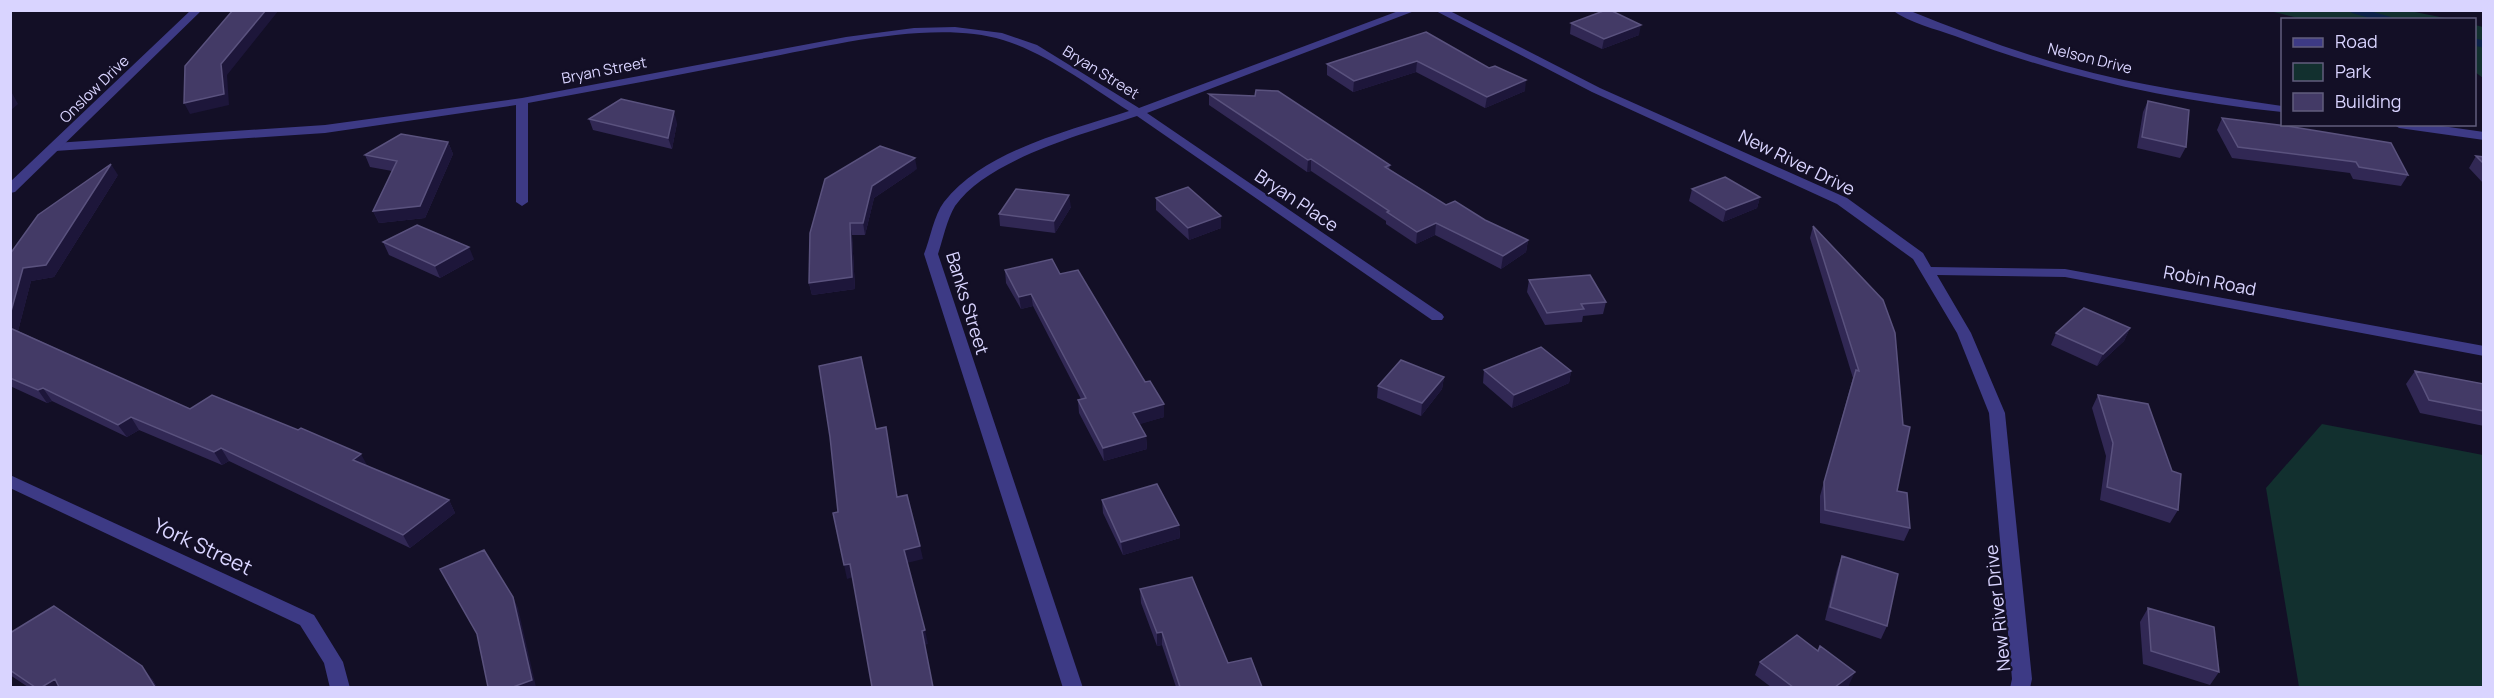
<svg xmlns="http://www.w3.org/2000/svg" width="2494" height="698" viewBox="0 0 2494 698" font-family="Manrope,sans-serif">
	<rect width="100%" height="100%" fill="#130f26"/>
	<path fill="#12302f" d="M 2410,11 L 2450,19 L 2302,19 L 2270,11 Z
		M 2475,25 L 2483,27 L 2483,78 L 2475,72 Z
		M 2322,424 L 2483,455 L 2483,687 L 2299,687 L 2266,488 Z"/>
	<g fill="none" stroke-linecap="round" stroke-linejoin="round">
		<path stroke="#0c2248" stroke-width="7" d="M 2354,10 L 2389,20
			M 2474,42 L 2484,44"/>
		<path fill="#3d3a85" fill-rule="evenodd" d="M 1401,10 L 1417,10 L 1147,113 L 1442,314 L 1444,317 L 1442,320 L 1432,320 L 1137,116 C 1084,134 988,159 955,206 C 947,219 943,239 938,254 L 1083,688 L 1063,688 L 924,254 C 930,239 934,215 944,202 C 985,150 1069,131 1129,111 C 1089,86 1048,54 1003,40 C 934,19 829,46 760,59 C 683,74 605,89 528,103 L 528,202 L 522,206 L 516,202 L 516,105 L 325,133 L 55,151 L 49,147 L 55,143 L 325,125 L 522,98 L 846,37 L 914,28 L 955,27 L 1002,33 L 1037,45 L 1139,108 Z
			M 1434,10 L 1448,10 L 1600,88 L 1847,198 L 1923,253 L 1931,267 L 2065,269 L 2484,346 L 2484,356 L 2065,277 L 1937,275 L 1971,333 L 2005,413 L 2032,679 L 2030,688 L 2010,688 L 2012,679 L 1989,413 L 1957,333 L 1913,259 L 1837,204 L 1592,92 Z
			M 1892,10 L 1908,10 C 1960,31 2013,51 2067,66 C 2137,86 2210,95 2282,106 L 2282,112 C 2171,101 2060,76 1955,36 C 1936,29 1909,23 1892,10 Z
			M 2393,124 L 2428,124 L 2484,132 L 2484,140 L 2399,128 Z"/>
		<path fill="#3d3a85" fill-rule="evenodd" d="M 191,10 L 202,10 L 15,192 L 10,193 L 10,182 Z
			M 10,475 L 314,615 L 343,662 L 350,688 L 330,688 L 324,663 L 300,625 L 10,488 Z"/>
	</g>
	<path fill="#312854" d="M 1571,23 L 1639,35 L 1602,49 L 1570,34 Z
		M 1426,32 L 1525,91 L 1485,108 L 1416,72 L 1353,92 L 1327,75 L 1327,64 Z
		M 1209,94 L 1390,165 L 1389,170 L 1446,205 L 1485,220 L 1528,240 L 1526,252 L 1501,269 L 1435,235 L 1416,244 L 1386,224 L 1386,221 L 1311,171 L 1307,172 L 1209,105 Z
		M 2148,101 L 2186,147 L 2180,158 L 2137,148 L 2143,112 Z
		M 2222,118 L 2408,175 L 2401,186 L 2353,179 L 2350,173 L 2232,158 L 2217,130 Z
		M 589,119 L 677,123 L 672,149 L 593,130 Z
		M 448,142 L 453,154 L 425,218 L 379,223 L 373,211 L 392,171 L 370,167 L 365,155 Z
		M 2476,156 L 2484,157 L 2484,184 L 2469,168 Z
		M 917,169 L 874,198 L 865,235 L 852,235 L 855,289 L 812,295 L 809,283 L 810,233 Z
		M 118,175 L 54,277 L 31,281 L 18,331 L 190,409 L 368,466 L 449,500 L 455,513 L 410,548 L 229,461 L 222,465 L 139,430 L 127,437 L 52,401 L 47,403 L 10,386 L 10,254 Z
		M 1692,189 L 1760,197 L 1757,208 L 1723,222 L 1689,201 Z
		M 1156,198 L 1221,228 L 1189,240 L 1156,210 Z
		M 1071,207 L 1055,233 L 1000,226 L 999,214 Z
		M 1813,226 L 1897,491 L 1910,528 L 1904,541 L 1820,523 L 1820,496 L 1853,378 L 1810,238 Z
		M 383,242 L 474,259 L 440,278 L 389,255 Z
		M 1005,270 L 1060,274 L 1164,404 L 1164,417 L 1139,424 L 1146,436 L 1147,449 L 1104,461 L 1079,413 L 1078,400 L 1081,399 L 1033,306 L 1021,309 L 1006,283 Z
		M 1529,280 L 1606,302 L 1603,314 L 1583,316 L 1582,322 L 1545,325 L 1527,292 Z
		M 2130,328 L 2124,341 L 2097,366 L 2051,345 L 2056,333 Z
		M 1484,370 L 1571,371 L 1569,383 L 1512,408 L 1483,383 Z
		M 2415,371 L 2484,384 L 2484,426 L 2420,413 L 2406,384 Z
		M 1444,377 L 1442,389 L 1421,416 L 1377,398 L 1378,386 Z
		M 2098,395 L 2178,510 L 2170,523 L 2100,500 L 2106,456 L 2092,408 Z
		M 1102,500 L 1179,525 L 1180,538 L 1123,555 L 1103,513 Z
		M 1842,556 L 1887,626 L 1881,639 L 1825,620 L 1837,570 Z
		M 1140,589 L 1228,663 L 1262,687 L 1176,687 L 1162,645 L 1157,646 L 1141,603 Z
		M 2148,608 L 2219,672 L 2210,685 L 2143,664 L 2140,622 Z
		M 10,633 L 152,679 L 157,687 L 28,687 L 10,675 Z
		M 1820,646 L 1849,685 L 1846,687 L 1771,687 L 1755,675 L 1760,662 L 1818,651 Z"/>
	<path fill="#1d163a" d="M 266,10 L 279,10 L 227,75 L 229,105 L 190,114 L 184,103 L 221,64 Z
		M 1641,25 L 1639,35 L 1602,49 L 1604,39 Z
		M 1417,61 L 1416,72 L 1353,92 L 1354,81 Z
		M 1526,80 L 1525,91 L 1485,108 L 1487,97 Z
		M 12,93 L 18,104 L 10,111 L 10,94 Z
		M 674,111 L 677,123 L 672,149 L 668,138 Z
		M 448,142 L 453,154 L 425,218 L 379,223 L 373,211 Z
		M 915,158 L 917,169 L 874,198 L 865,235 L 863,223 L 872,186 Z
		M 1311,159 L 1311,171 L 1307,172 L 1308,160 Z
		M 111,164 L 118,175 L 54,277 L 31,281 L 16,339 L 10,331 L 10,315 L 23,268 Z
		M 1069,195 L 1071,207 L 1055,233 L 1054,221 Z
		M 1760,197 L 1757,208 L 1723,222 L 1726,210 Z
		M 1221,216 L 1221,228 L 1189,240 L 1188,228 Z
		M 850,223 L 852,235 L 855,289 L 812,295 L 809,283 Z
		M 1436,223 L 1435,235 L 1416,244 L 1417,232 Z
		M 1528,240 L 1526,252 L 1501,269 L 1503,256 Z
		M 469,247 L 474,259 L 440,278 L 435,266 Z
		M 1031,294 L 1033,306 L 1021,309 L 1019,297 Z
		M 2130,328 L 2124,341 L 2097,366 L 2103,354 Z
		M 1571,371 L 1569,383 L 1512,408 L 1514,395 Z
		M 1444,377 L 1442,389 L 1421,416 L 1422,403 Z
		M 43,388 L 52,401 L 47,403 L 38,390 Z
		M 1164,404 L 1164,417 L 1134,426 L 1133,413 Z
		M 131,417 L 139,430 L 127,437 L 118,425 Z
		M 1146,436 L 1147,449 L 1104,461 L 1103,448 Z
		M 221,448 L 229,461 L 222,465 L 214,452 Z
		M 361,454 L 368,467 L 353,460 Z
		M 449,500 L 455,513 L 410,548 L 403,535 Z
		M 1179,525 L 1180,538 L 1123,555 L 1121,542 Z
		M 920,546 L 923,559 L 907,563 L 904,550 Z
		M 850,564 L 853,577 L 847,579 L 844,565 Z
		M 513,597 L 518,608 L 536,687 L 513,687 Z
		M 925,630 L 928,644 L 924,645 L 922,631 Z
		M 1162,632 L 1162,645 L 1157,646 L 1157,633 Z
		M 142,666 L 152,679 L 157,687 L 155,687 Z
		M 1855,672 L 1849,685 L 1846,687 L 1835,687 Z
		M 55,679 L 62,687 L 42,687 Z"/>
	<path fill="#433a66" stroke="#5a527e" stroke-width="1.5" d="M 233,10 L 266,10 L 221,64 L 224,94 L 184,103 L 185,66 Z
		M 1606,10 L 1610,10 L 1641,25 L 1604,39 L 1571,23 Z
		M 1426,32 L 1489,68 L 1495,66 L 1526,80 L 1487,97 L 1417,61 L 1354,81 L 1327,64 Z
		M 1256,90 L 1278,91 L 1390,165 L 1385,167 L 1446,205 L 1455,201 L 1485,220 L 1528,240 L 1503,256 L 1436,223 L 1417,232 L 1387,212 L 1389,211 L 1311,159 L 1308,160 L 1209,94 L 1255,96 Z
		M 621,99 L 674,111 L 668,138 L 589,119 Z
		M 2148,101 L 2189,110 L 2186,147 L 2142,137 Z
		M 2222,118 L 2287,126 L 2391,143 L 2408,175 L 2359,167 L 2356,162 L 2238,147 Z
		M 401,134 L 448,142 L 420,206 L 373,211 L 397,161 L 365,155 Z
		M 880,146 L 915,158 L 872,186 L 863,223 L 850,223 L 852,277 L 809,283 L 810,233 L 825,179 Z
		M 2476,156 L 2484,157 L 2484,164 Z
		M 111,164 L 46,265 L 23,268 L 10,315 L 10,254 L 38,215 Z
		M 1725,177 L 1760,197 L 1726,210 L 1692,189 Z
		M 1188,187 L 1221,216 L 1188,228 L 1156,198 Z
		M 1016,189 L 1069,195 L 1054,221 L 999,214 Z
		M 417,225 L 469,247 L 435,266 L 383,242 Z
		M 1813,226 L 1883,300 L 1895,333 L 1903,425 L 1910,427 L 1897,491 L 1907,493 L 1910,528 L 1825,510 L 1824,482 L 1856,370 L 1859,371 Z
		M 1052,259 L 1060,274 L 1078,270 L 1145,382 L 1150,381 L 1164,404 L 1133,413 L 1146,436 L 1103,448 L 1078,400 L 1086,398 L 1031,294 L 1019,297 L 1005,270 Z
		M 1590,275 L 1606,302 L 1581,304 L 1584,309 L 1547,313 L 1529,280 Z
		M 2084,308 L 2130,328 L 2103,354 L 2056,333 Z
		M 10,328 L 190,409 L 212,395 L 298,430 L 301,428 L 361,454 L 353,460 L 449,500 L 403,535 L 221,448 L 214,452 L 131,417 L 118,425 L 43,388 L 38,390 L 10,378 Z
		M 1541,347 L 1571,371 L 1514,395 L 1484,370 Z
		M 861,357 L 876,429 L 886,427 L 897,497 L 907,495 L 920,546 L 904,550 L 925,630 L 922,631 L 933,687 L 872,687 L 850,564 L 844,565 L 833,513 L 838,512 L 830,437 L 819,366 Z
		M 1401,360 L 1444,377 L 1422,403 L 1378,386 Z
		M 2415,371 L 2484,384 L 2484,411 L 2429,400 Z
		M 2098,395 L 2148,404 L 2172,471 L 2181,474 L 2178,510 L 2107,487 L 2113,443 Z
		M 1157,484 L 1179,525 L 1121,542 L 1102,500 Z
		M 484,550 L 513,597 L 532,680 L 513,687 L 488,687 L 477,634 L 440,569 Z
		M 1842,556 L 1898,574 L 1887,626 L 1830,607 Z
		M 1192,577 L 1228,663 L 1251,658 L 1262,687 L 1180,687 L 1162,632 L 1157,633 L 1140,589 Z
		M 54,606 L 142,666 L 155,687 L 59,687 L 55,679 L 42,687 L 35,687 L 10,670 L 10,633 Z
		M 2148,608 L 2214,627 L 2219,672 L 2151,651 Z
		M 1797,635 L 1818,651 L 1820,646 L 1855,672 L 1835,687 L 1793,687 L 1760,662 Z"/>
	<g text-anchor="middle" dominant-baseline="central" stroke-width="4.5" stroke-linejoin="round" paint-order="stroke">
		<g font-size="15" fill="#d9d4ff" stroke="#130f26">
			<text transform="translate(2090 58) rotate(14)">Nelson Drive</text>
			<text transform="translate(604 70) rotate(-11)">Bryan Street</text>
			<text transform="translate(1101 72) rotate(32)">Bryan Street</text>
			<text transform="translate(94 89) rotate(-44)">Onslow Drive</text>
		</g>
		<g font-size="18" fill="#d9d4ff" stroke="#130f26">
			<text transform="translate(1797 162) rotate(26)">New River Drive</text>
			<text transform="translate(1297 200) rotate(34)">Bryan Place</text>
			<text transform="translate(2210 280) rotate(11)">Robin Road</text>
			<text transform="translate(968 303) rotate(73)">Banks Street</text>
			<text transform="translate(1997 608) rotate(-96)">New River Drive</text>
		</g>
		<g font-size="21" fill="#d9d4ff" stroke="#130f26">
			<text transform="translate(203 546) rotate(25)">York Street</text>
		</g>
	</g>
	<rect width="2494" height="698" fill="none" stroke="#d9d4ff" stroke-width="24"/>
	<rect x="2281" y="18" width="195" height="108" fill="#130f26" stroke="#625e7d" stroke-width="1.5"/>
	<rect x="2293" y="38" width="30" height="9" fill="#3d3a85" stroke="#625e7d" stroke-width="1.5"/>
	<text x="2335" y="48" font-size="18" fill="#d9d4ff">Road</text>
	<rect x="2293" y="63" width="30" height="18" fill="#12302f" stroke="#625e7d" stroke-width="1.5"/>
	<text x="2335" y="78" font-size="18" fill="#d9d4ff">Park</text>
	<rect x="2293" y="93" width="30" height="18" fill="#433a66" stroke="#625e7d" stroke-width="1.5"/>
	<text x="2335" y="108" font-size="18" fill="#d9d4ff">Building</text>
</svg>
